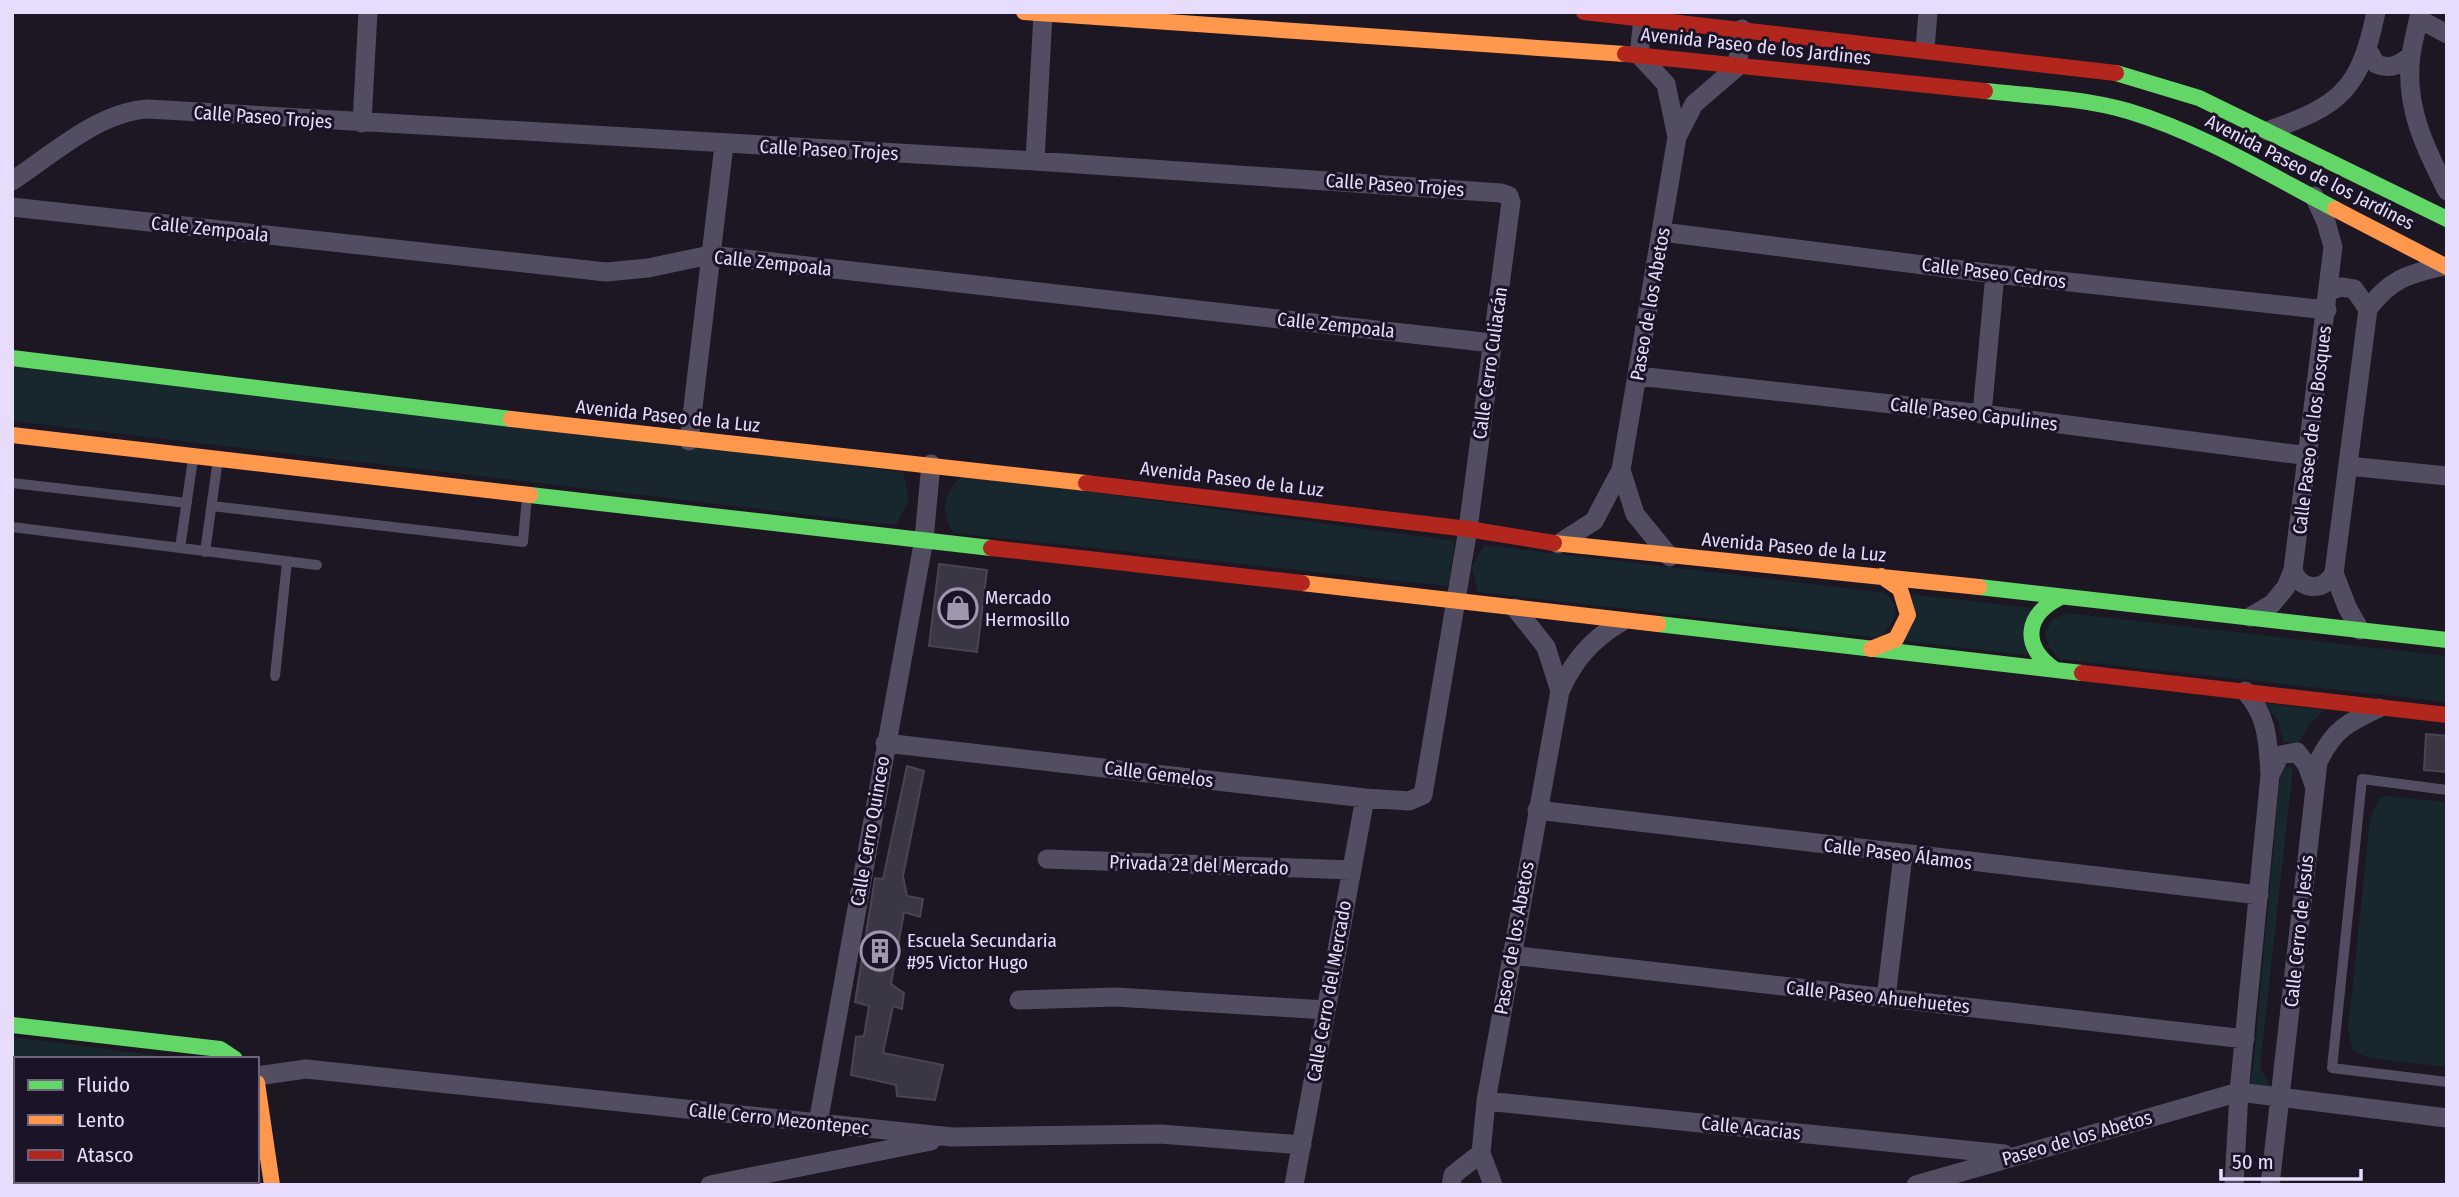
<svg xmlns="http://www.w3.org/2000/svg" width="2459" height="1197" viewBox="0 0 2459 1197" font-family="'Fira Sans Condensed',sans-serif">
	<rect width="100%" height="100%" fill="#1c1722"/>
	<path fill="#17272d" d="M 12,363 L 903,472 L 909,499 L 896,525 L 12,421 Z
		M 963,475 L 1455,541 L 1448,586 L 953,533 C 940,508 942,495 963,475 Z
		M 1484,545 L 1886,593 L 1894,603 L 1896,616 L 1881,638 L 1478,592 L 1472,567 Z
		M 1909,594 L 2032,608 L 2027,655 L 1903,641 Z
		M 2066,613 L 2447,656 L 2447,702 L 2059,659 L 2049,647 L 2045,633 L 2052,620 Z
		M 2264,703 L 2324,710 L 2309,725 L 2299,743 L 2283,742 L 2278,721 Z
		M 2281,766 L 2293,767 L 2260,1068 L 2274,1092 L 2247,1091 L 2253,1069 Z
		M 2387,796 L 2447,802 L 2447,1067 L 2369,1058 L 2353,1051 L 2348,1030 L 2370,819 L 2379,798 Z
		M 12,1037 L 184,1059 L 16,1059 L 16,1135 L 12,1134 Z"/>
	<path fill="#3b3643" stroke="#4a4354" stroke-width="2" d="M 939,564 L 987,570 L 977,652 L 929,646 Z
		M 2426,734 L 2447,736 L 2447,772 L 2424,770 Z
		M 907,766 L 924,771 L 903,876 L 907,896 L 923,899 L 920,917 L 904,912 L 891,984 L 904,993 L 902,1009 L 893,1006 L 883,1053 L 943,1065 L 935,1100 L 897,1096 L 896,1085 L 851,1075 L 856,1037 L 864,1036 L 869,1006 L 855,1002 L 875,878 L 883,879 Z"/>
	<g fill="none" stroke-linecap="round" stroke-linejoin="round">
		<path stroke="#4f5363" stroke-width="3.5" stroke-dasharray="3.5 5" stroke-linecap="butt" d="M 12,1069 L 16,1070
			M 220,1181 L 224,1185"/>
		<path stroke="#534d61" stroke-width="10" d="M 12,483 L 187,503
			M 212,506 L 523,542 L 527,496
			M 12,527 L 317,565
			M 180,548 L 193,459
			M 205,552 L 218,459
			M 275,676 L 287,562
			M 2447,790 L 2362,779 L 2332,1068 L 2447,1082"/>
		<path stroke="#534d61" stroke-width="19" d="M 2420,12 C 2417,27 2413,41 2411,55 C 2404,105 2425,148 2447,191
			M 2419,19 L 2447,34
			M 1925,49 L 1928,12
			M 2368,50 L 2376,64 C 2390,70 2399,65 2410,56
			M 362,123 L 368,12
			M 2267,131 C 2340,106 2360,90 2376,12
			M 1677,137 L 1694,104 L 1737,67 L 1742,29
			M 1035,161 L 1043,14
			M 12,181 C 53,154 98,112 148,109 L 1035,161 L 1501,193 L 1509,196 L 1511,202 L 1468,529 L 1423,795 L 1409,801 L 1365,798 L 885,743
			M 12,207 L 606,272 L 648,268 L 710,255 L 1492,343
			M 1662,232 L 1995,274 L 2327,310
			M 2329,291 L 2341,287 L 2354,289 L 2368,309
			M 1638,376 L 1982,414 L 2309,456
			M 1982,414 L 1995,274
			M 689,441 L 724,145
			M 2348,466 L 2447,476
			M 1621,470 L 1635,514 L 1670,557
			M 1558,544 L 1594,521 L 1621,470 L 1677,137 L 1666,84 L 1639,55 L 1643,18
			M 2293,570 C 2300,591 2324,592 2334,573
			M 1515,608 L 1546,647 L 1560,691
			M 2250,617 L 2272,604 L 2286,587 L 2293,570 L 2333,247 L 2326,222 L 2314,196
			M 2360,630 L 2347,607 L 2334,573 L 2368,309 C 2390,279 2408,274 2444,266
			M 2270,775 L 2280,755 L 2297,752 L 2307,765 L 2314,785
			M 1537,810 L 2259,895
			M 1047,859 L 1351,870
			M 1511,955 L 2245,1039
			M 1886,998 L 1903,855
			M 1019,1000 L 1116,997 L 1326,1010
			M 257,1076 L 306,1069 L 952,1137 L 1160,1134 L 1302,1145
			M 1486,1101 L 2004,1154
			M 818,1123 L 924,539 L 931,464
			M 710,1185 L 931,1141
			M 1294,1185 L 1365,798
			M 1451,1185 L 1453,1175 L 1481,1153
			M 1493,1185 L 1481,1153 L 1486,1101 L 1560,691 C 1574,660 1591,640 1621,622
			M 1916,1185 L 2239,1092 L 2447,1118
			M 2234,1185 L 2239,1092 L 2270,775 C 2268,742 2268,716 2245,691
			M 2270,1185 L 2318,762 C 2334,729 2347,723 2379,708"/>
		<path stroke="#63d668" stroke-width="16" d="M 2116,73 L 2199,98 L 2447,219
			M 1985,91 C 2033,96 2082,98 2128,111 C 2201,133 2268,174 2335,209
			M 12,358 L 511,419
			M 530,495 L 991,548
			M 1979,587 L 2447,640
			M 1658,624 L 2082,673
			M 2054,669 C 2021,646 2025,614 2061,597
			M 12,1025 L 220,1049 L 235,1059
			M 19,1181 L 25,1185"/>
		<path stroke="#ff974d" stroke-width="16" d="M 1024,12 L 1625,54
			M 2335,209 L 2447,267
			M 511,419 L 1086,483
			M 12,435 L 530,495
			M 1554,543 L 1979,587
			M 1302,583 L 1658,624
			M 1871,649 L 1896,639 L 1908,615 L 1900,589 L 1881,576
			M 257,1083 L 272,1185
			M 12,1145 L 16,1146
			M 96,1181 L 100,1185"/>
		<path stroke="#b3261e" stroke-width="16" d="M 1584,12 L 2116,73
			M 1625,54 L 1985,91
			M 1086,483 L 1468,529 L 1554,543
			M 991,548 L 1302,583
			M 2082,673 L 2447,715"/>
	</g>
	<defs>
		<g id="shop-ring" transform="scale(2.0125)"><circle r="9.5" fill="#1b1326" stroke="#a097af" stroke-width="1.5"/><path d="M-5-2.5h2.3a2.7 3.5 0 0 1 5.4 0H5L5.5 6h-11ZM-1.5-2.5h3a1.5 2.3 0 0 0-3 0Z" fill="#a097af"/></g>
		<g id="building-ring" transform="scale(2.0125)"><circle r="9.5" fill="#1b1326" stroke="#a097af" stroke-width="1.5"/><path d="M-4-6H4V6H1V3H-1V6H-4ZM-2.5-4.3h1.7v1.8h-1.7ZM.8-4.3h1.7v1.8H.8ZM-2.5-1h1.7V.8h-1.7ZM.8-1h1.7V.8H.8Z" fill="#a097af"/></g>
	</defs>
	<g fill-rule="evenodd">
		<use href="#shop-ring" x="958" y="608"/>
		<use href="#building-ring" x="880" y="951"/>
	</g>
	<g text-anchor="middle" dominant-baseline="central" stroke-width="6" stroke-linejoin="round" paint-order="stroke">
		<g font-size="19" fill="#e7dcfb" stroke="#1b1326">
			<text transform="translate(1756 46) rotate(6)">Avenida Paseo de los Jardines</text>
			<text transform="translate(263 117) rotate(4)">Calle Paseo Trojes</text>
			<text transform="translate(829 150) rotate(3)">Calle Paseo Trojes</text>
			<text transform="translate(2310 172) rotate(27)">Avenida Paseo de los Jardines</text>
			<text transform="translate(1395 185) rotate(4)">Calle Paseo Trojes</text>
			<text transform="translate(210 229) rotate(6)">Calle Zempoala</text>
			<text transform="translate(773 263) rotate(6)">Calle Zempoala</text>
			<text transform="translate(1994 273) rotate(7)">Calle Paseo Cedros</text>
			<text transform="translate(1650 304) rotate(-80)">Paseo de los Abetos</text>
			<text transform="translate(1336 325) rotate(6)">Calle Zempoala</text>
			<text transform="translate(1490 363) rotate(-82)">Calle Cerro Culiacán</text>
			<text transform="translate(1974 414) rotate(7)">Calle Paseo Capulines</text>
			<text transform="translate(668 416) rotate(6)">Avenida Paseo de la Luz</text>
			<text transform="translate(2312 430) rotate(-83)">Calle Paseo de los Bosques</text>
			<text transform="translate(1232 479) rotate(7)">Avenida Paseo de la Luz</text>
			<text transform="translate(1794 547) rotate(5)">Avenida Paseo de la Luz</text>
			<text transform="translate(1159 774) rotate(7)">Calle Gemelos</text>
			<text transform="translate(870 831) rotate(-80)">Calle Cerro Quinceo</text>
			<text transform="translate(1898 854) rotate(7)">Calle Paseo Álamos</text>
			<text transform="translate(1199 865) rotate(2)">Privada 2ª del Mercado</text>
			<text transform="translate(2299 931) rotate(-84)">Calle Cerro de Jesús</text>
			<text transform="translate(1514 938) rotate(-80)">Paseo de los Abetos</text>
			<text transform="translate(1329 991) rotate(-80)">Calle Cerro del Mercado</text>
			<text transform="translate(1878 997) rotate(6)">Calle Paseo Ahuehuetes</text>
			<text transform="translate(779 1119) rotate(6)">Calle Cerro Mezontepec</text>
			<text transform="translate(1751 1128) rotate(6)">Calle Acacias</text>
			<text transform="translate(2077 1138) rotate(-16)">Paseo de los Abetos</text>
		</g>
		<g font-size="19" fill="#e7dcfb" stroke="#1b1326" text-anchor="start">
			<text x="985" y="597">Mercado<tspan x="985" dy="22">Hermosillo</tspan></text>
			<text x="907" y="940">Escuela Secundaria<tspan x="907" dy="22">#95 Victor Hugo</tspan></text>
		</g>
	</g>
	<rect width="2459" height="1197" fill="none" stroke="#e7dcfb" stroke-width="28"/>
	<rect x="14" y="1057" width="245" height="126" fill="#1b1326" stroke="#6d637b" stroke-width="2"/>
	<rect x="28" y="1080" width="35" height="10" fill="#63d668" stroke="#6d637b" stroke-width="2"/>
	<text x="77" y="1092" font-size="21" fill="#e7dcfb">Fluido</text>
	<rect x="28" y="1115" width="35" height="10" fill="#ff974d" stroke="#6d637b" stroke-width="2"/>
	<text x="77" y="1127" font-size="21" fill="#e7dcfb">Lento</text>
	<rect x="28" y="1150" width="35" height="10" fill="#b3261e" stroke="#6d637b" stroke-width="2"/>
	<text x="77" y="1162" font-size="21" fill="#e7dcfb">Atasco</text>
	<path d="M2221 1169v10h140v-10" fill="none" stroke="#e7dcfb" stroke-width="3.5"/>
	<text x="2232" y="1169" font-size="21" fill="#e7dcfb" stroke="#1b1326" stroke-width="5" paint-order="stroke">50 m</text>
</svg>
